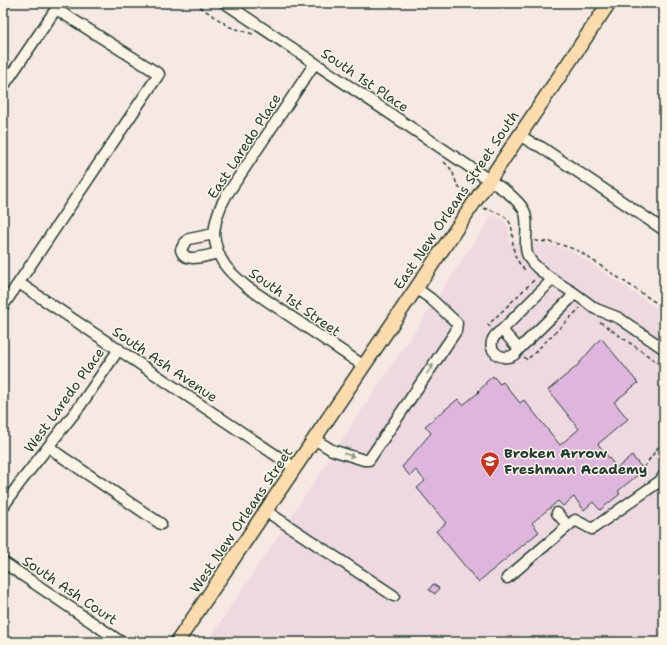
<svg xmlns="http://www.w3.org/2000/svg" width="667" height="645" viewBox="0 0 667 645" font-family="'Shantell Sans',sans-serif">
	<rect width="100%" height="100%" fill="#f6e8e3"/>
	<filter id="ink" filterUnits="userSpaceOnUse"><feTurbulence type="fractalNoise" baseFrequency=".025" numOctaves="2"/><feDisplacementMap in="SourceGraphic" scale="8" xChannelSelector="R" yChannelSelector="G"/><feConvolveMatrix kernelMatrix="1 2 1 2 8 2 1 2 1" color-interpolation-filters="sRGB"/></filter>
	<g filter="url(#ink)">
		<path fill="#efd9e1" d="M 493,214 L 505,222 L 509,232 L 510,242 L 556,246 L 572,251 L 664,313 L 664,642 L 207,642 Z"/>
		<path fill="#deb6dd" stroke="#1f3d34" d="M 601,338 L 638,383 L 614,402 L 628,419 L 598,444 L 617,468 L 632,456 L 644,470 L 618,491 L 620,494 L 600,510 L 593,502 L 584,510 L 574,497 L 563,506 L 558,501 L 532,523 L 539,532 L 478,582 L 436,531 L 446,523 L 417,488 L 425,481 L 416,470 L 410,476 L 402,467 L 431,433 L 425,426 L 458,399 L 463,405 L 479,392 L 478,391 L 486,384 L 485,383 L 493,376 L 500,384 L 503,382 L 520,403 L 524,400 L 560,445 L 579,429 L 548,390 L 576,367 Z
			M 433,584 L 439,588 L 435,594 L 429,590 Z"/>
		<g fill="none" stroke-linecap="round" stroke-linejoin="round">
			<g stroke="#1f3d34" stroke-width="13">
				<path id="minor" d="M 225,3 L 507,192 C 526,208 528,212 526,238 C 526,244 525,250 528,256 C 533,269 562,285 574,293 L 569,300 L 519,349 L 502,330 L 553,279
					M 3,87 L 60,3
					M 519,135 L 534,144 L 541,147 L 664,230
					M 214,234 C 217,261 228,271 247,287 L 364,366
					M 218,253 C 210,255 194,260 187,257 C 184,256 182,253 181,250 L 184,244 L 189,239 L 214,234 C 215,220 219,208 226,196 L 315,63
					M 19,283 L 295,468
					M 574,293 L 596,309 L 619,318 L 664,349
					M 3,306 L 159,74 L 56,9
					M 502,330 C 478,345 501,365 515,354 C 516,353 519,349 519,349
					M 314,439 L 332,450 L 364,460 L 369,460 L 456,331 L 457,323 L 431,299 L 416,288
					M 49,446 L 58,454 L 161,524
					M 3,507 L 19,484 L 80,406 L 119,349
					M 266,511 L 394,596
					M 557,513 L 568,526
					M 3,562 L 121,642
					M 507,578 L 575,520 L 592,529 L 660,481 L 664,475"/>
			</g>
			<g stroke="#1f3d34" stroke-width="16">
				<path id="major" d="M 177,642 L 609,3"/>
			</g>
			<path stroke="#1f3d34" stroke-width="1.5" stroke-dasharray="4 3" stroke-linecap="butt" d="M 194,3 L 230,27 L 253,34
				M 444,162 L 450,168 L 453,173 L 457,185 L 467,194
				M 484,208 L 486,209 C 490,210 494,211 498,213 C 518,222 510,235 514,251 C 515,258 520,265 525,270
				M 535,241 L 549,242 L 559,244 L 577,250 L 664,308
				M 600,322 L 664,367
				M 490,327 L 488,325 L 535,279
				M 524,357 L 527,360 L 580,308
				M 644,467 L 664,439"/>
			<use href="#minor" stroke="#fcf5e5" stroke-width="10"/>
			<use href="#major" stroke="#fcdcac" stroke-width="13"/>
		</g>
		<defs><path id="oneway-solid" d="M-6-.8H1V-3.2L6.5 0L1 3.2V.8H-6Z"/></defs>
		<g fill="#8e998c">
			<use href="#oneway-solid" transform="translate(430 369) rotate(-56)"/>
			<use href="#oneway-solid" transform="translate(349 455) rotate(17)"/>
		</g>
	</g>
	<defs>
		<g id="school-pin" transform="scale(1)"><path d="M0 17L-7.5 6A9.5 9.5 0 1 1 7.5 6Z" fill="#c8321e" stroke="#fcf5e5"/><path d="M0-5L7-2L0 1L-7-2ZM-4 1L0 2.5L4 1V4Q0 6-4 4Z" fill="#fff"/></g>
	</defs>
	<g fill-rule="evenodd">
		<use href="#school-pin" x="490" y="461"/>
	</g>
	<g text-anchor="middle" dominant-baseline="central" stroke-width="3" stroke-linejoin="round" paint-order="stroke">
		<g font-size="14" fill="#1f3d34" stroke="#fcf5e5">
			<text transform="translate(365 80) rotate(34)">South 1st Place</text>
			<text transform="translate(244 146) rotate(-57)">East Laredo Place</text>
			<text transform="translate(456 200) rotate(-56)">East New Orleans Street South</text>
			<text transform="translate(295 302) rotate(35)">South 1st Street</text>
			<text transform="translate(165 364) rotate(34)">South Ash Avenue</text>
			<text transform="translate(64 400) rotate(-54)">West Laredo Place</text>
			<text transform="translate(241 520) rotate(-56)">West New Orleans Street</text>
			<text transform="translate(70 590) rotate(34)">South Ash Court</text>
		</g>
		<g font-size="14" font-weight="bold" fill="#1f3d34" stroke="#fcf5e5" text-anchor="start">
			<text x="504" y="453">Broken Arrow<tspan x="504" dy="16">Freshman Academy</tspan></text>
		</g>
	</g>
	<rect width="667" height="645" fill="none" stroke="#fcf5e5" stroke-width="16"/>
	<rect x="8" y="8" width="651" height="629" fill="none" stroke="#1f3d34" stroke-width="1.5" filter="url(#ink)"/>
</svg>
